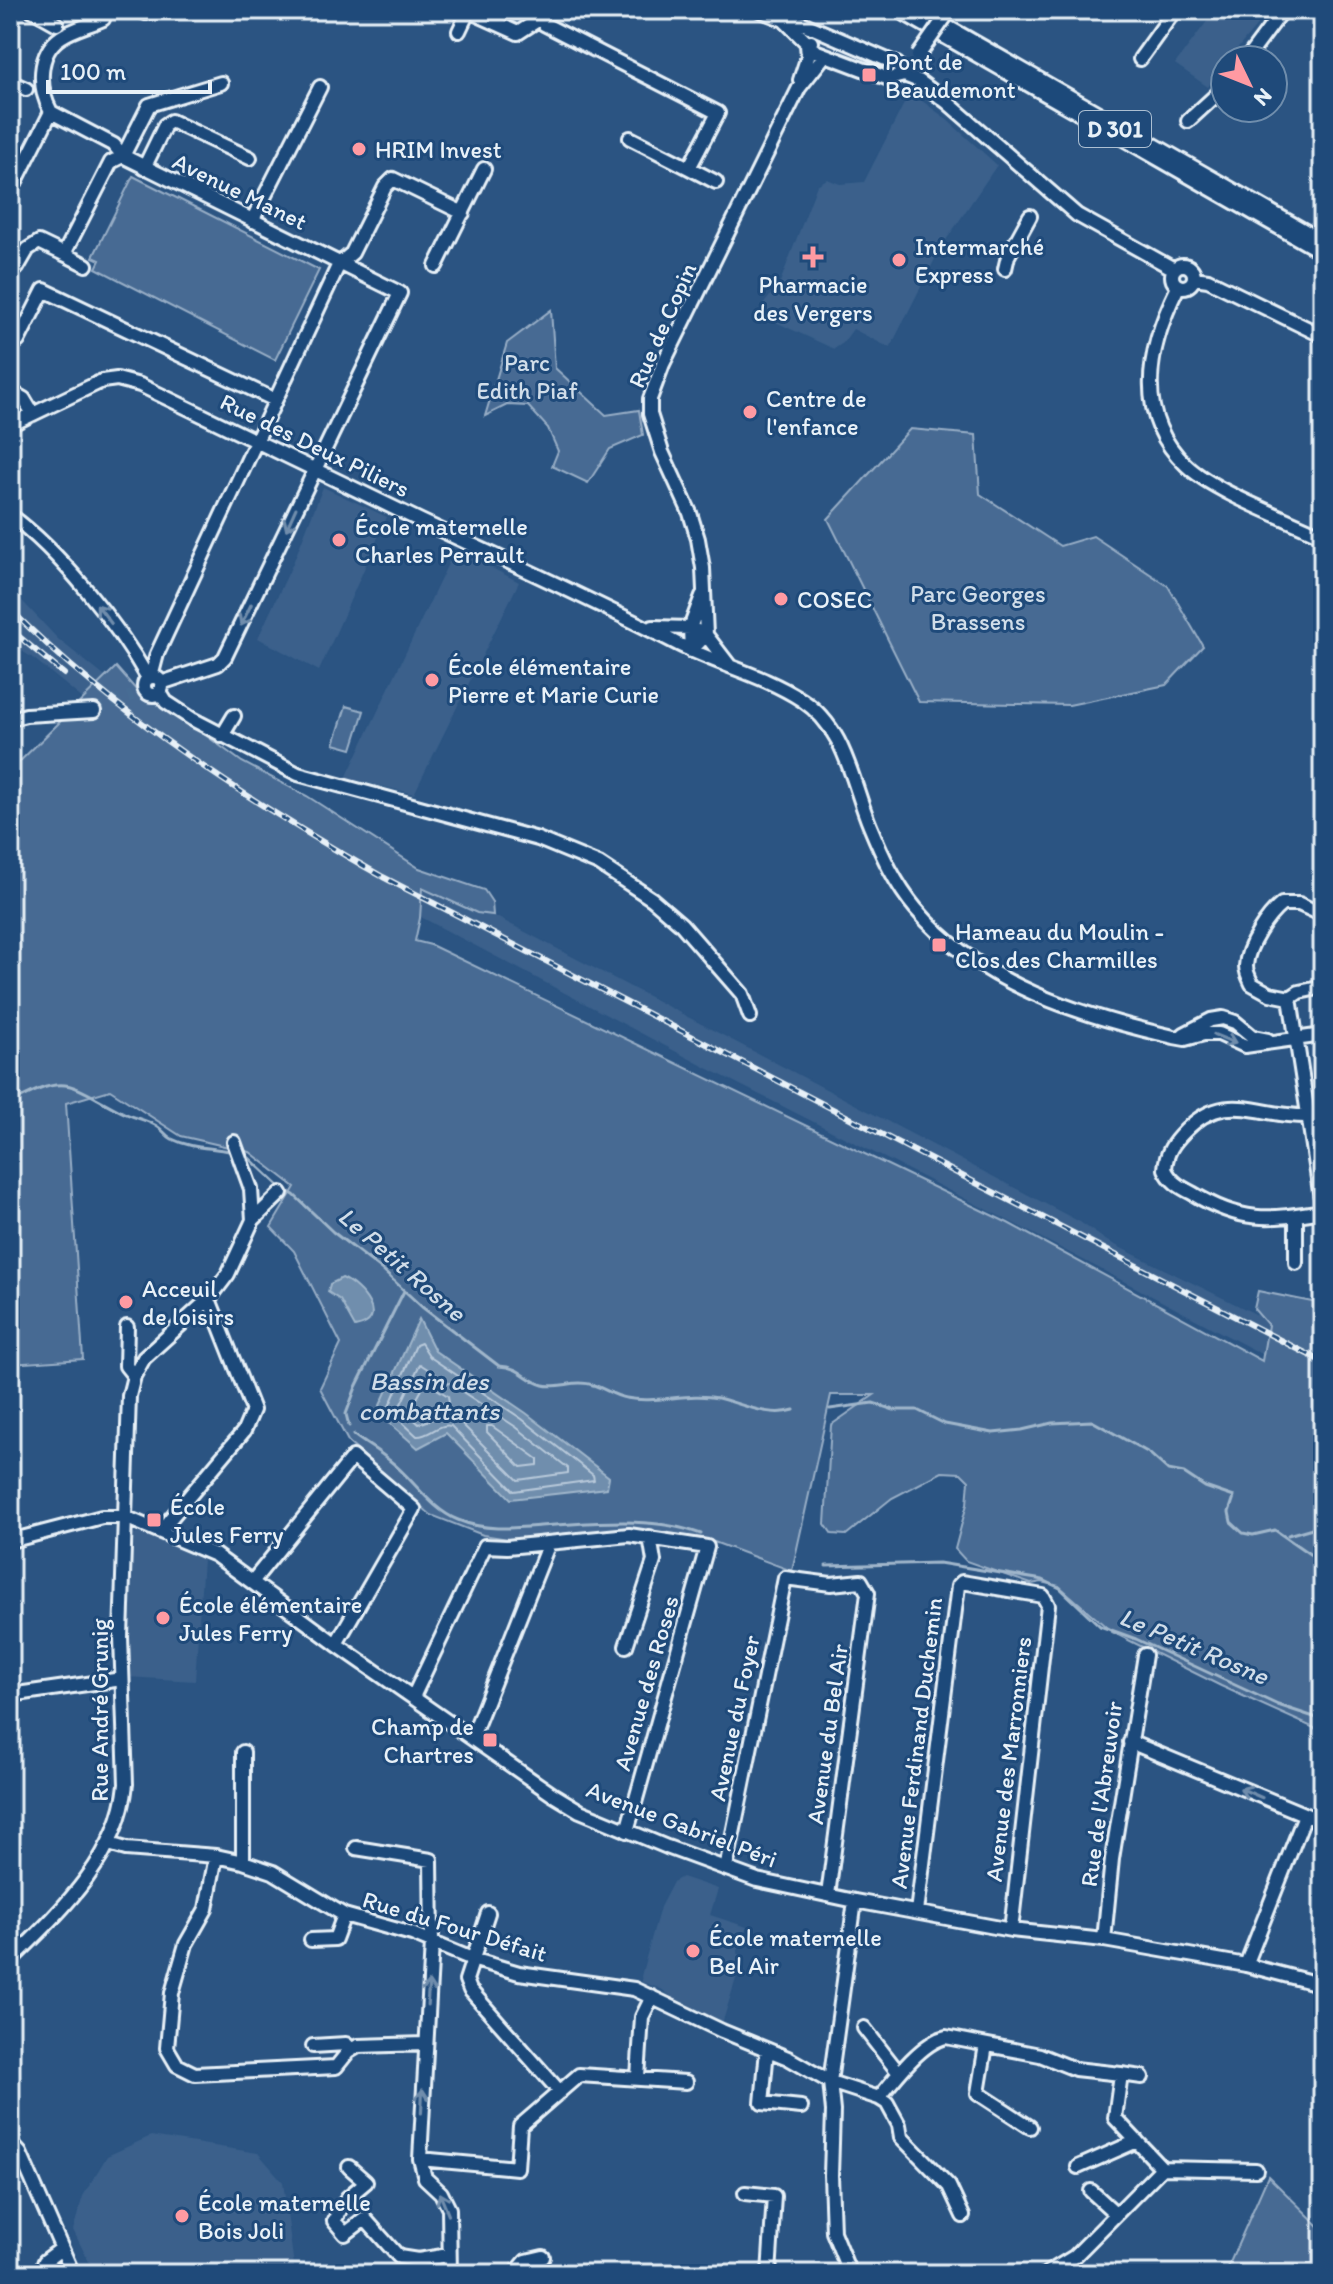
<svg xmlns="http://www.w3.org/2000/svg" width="1333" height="2284" viewBox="0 0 1333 2284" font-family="Itim,sans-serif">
	<rect width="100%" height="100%" fill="#2b5482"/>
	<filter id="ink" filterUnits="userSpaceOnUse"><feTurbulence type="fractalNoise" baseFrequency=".0125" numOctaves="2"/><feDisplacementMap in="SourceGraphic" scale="16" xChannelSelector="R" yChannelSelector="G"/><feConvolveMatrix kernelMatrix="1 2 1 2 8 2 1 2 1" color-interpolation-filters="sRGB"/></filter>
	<g filter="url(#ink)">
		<path fill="#3a608b" d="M 1202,10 L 1270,10 L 1228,60 L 1225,60 L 1225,64 L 1208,87 L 1175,64 L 1211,16 Z
			M 910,92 L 944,117 L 997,165 L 940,249 L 890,348 L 853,329 L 843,343 L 834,349 L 756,313 L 779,285 L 817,185 L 827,179 L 840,184 L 864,182 Z
			M 323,487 L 387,517 L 319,671 L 258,638 L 293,563 Z
			M 455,549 L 519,582 L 414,794 L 346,778 Z
			M 10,588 L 58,639 L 185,741 L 399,866 L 1080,1222 L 1107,1241 L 1294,1333 L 1275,1361 L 1013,1223 L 705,1067 L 402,907 L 156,759 L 33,658 L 10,644 Z
			M 160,1531 L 203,1559 L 195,1681 L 126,1677 L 129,1534 Z
			M 682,1877 L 718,1889 L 710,1915 L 747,1927 L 737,1953 L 743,1956 L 722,2024 L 682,2004 L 661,1989 L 642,1982 L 641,1976 L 660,1907 L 673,1882 Z
			M 151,2136 L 258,2153 L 283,2182 L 295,2274 L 95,2274 L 73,2230 L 83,2196 L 107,2156 Z"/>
		<path fill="#476b93" stroke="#98aec6" stroke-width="2" d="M 133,176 L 319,270 L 275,360 L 96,268 L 100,260 L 93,257 Z
			M 551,310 L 555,368 L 606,415 L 639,410 L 643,435 L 610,449 L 588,483 L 552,466 L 558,451 L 548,428 L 528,406 L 507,405 L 485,416 L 507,343 Z
			M 910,429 L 976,435 L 980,494 L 1060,546 L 1093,536 L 1168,586 L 1203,646 L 1166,685 L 1069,705 L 919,702 L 828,519 Z
			M 116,667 L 146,701 L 159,701 L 242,762 L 307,796 L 419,868 L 484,890 L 492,902 L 493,915 L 477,913 L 422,888 L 420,918 L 415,941 L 431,945 L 1008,1223 L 1262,1361 L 1268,1325 L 1254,1309 L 1258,1291 L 1312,1302 L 1323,1299 L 1323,1732 L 1221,1686 L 1112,1632 L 1059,1586 L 1042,1582 L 1031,1584 L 966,1561 L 955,1549 L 967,1504 L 969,1481 L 961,1473 L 942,1472 L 892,1498 L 846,1535 L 832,1534 L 825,1524 L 831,1425 L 874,1395 L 831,1395 L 792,1571 L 706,1539 L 634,1529 L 508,1539 L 483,1535 L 431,1515 L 349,1443 L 320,1388 L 341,1344 L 294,1251 L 271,1227 L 295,1187 L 250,1152 L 181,1136 L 110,1090 L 66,1103 L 83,1359 L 10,1364 L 10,771 Z
			M 346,706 L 364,711 L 352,749 L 334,744 Z
			M 1268,2176 L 1323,2230 L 1323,2274 L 1225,2274 Z"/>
		<path fill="#708ead" stroke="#a0b6cb" stroke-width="2" d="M 342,1278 C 361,1286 391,1321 355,1327 L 340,1300 L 328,1292 L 330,1284 Z
			M 419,1319 L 435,1351 L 526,1413 L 609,1477 L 607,1488 L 511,1499 L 446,1433 L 418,1448 L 377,1412 Z"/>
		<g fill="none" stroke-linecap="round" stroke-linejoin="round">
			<path stroke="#b8c9da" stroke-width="2" d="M 421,1343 L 430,1357 L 522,1419 L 593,1475 L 594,1480 L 514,1491 L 451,1426 C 438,1423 429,1437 417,1436 L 388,1409 L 416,1345 Z
				M 420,1364 L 516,1427 L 568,1468 L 568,1473 L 518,1480 L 456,1418 L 443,1415 L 419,1424 L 400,1406 Z
				M 426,1382 L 448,1396 L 449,1402 L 420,1410 L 415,1402 Z
				M 487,1426 L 492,1426 L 538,1459 L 538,1465 L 521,1467 L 487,1432 Z"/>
			<path stroke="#a0b6cb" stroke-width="3" d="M 10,1104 C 68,1071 69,1085 124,1113 C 134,1118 149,1120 158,1127 C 164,1131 166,1136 172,1139 C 192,1149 213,1147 233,1152
				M 245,1154 L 280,1187 L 294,1195 L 333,1232 L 381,1269 L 422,1307 L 499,1366 C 521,1367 525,1380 543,1385 C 554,1388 569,1383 580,1383 C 600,1383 609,1395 626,1398 C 656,1404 688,1392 718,1398 C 743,1404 769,1418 794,1410
				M 830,1409 L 873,1403 L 894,1410 L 917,1410 L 945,1424 L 993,1433 L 1022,1430 L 1052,1423 L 1092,1421 L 1149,1453 L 1168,1470 L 1184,1473 L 1205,1487 L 1234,1497 L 1229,1512 L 1231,1522 L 1243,1533 L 1253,1535 L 1275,1530 L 1311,1555 L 1321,1571 L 1323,1588
				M 349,1426 L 346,1414 L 356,1387 L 404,1291
				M 354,1435 C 365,1444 378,1450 389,1460 C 413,1478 430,1509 458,1520 C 489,1533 522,1527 555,1525 C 602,1522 657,1517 701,1534
				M 1288,1535 L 1319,1526 L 1323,1518
				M 826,1566 L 939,1563 L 1043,1580 L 1060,1588 L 1100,1626 L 1136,1639 L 1278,1705 L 1323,1720"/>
			<path stroke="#476c94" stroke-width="12" stroke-dasharray="12 6" stroke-linecap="butt" d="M 94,711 L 133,695"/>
			<g stroke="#e8f1f8" stroke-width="18">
				<path id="street" d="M 32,10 L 57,24
					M 101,10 L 103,19 C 90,25 73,29 61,37 C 37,53 38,88 51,112 L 114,145 L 123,156 L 400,293 L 225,657 L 218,664 L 161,683
					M 138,10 L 146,13
					M 540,10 L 544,24 L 718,113 L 689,168 L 716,182
					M 759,10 L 784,20 L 802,23 L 897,64 L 904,75
					M 469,11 L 518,33 L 541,18
					M 784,20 L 815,51 L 889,79 L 904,75
					M 459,31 L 469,10
					M 1140,59 L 1175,10
					M 1246,60 L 1283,10
					M 904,75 L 919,81 L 947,102 L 1077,215 L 1174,269
					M 800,80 L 808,56 L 807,45 L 811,42
					M 10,82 L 26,89
					M 1188,121 L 1225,87
					M 630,138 L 689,168
					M 123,156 L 149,105 L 221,83
					M 144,168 L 165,125 L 171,121 L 250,158
					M 10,193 L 51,112
					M 252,221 L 320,87
					M1172 276a11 11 0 1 1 22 0a11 11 0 1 1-22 0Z
					M 86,265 L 64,254 L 111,162 L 123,156
					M 436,266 L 484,169
					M 1005,269 L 1008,256 L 1030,216
					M 10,270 L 17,268 L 28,249 L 39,242 L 64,254
					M 1194,278 L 1208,280 L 1323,336
					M 1178,287 C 1149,345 1132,414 1186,465 C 1214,492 1286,518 1323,536
					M 10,336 L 18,341 L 44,290 L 275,400
					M 10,391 L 24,399 L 33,414
					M 10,425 L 102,381 L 117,379 L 140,385 C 234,430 327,476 421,521 C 506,561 591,599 674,642 C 715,664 762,674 802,700 C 846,729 851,780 870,826 C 882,855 895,884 916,909 C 979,984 1081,1016 1174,1037 L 1185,1039 L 1204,1034 L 1219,1034 L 1245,1046 L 1323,1035
					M 10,515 C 60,551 118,625 148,678
					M 653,627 L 690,628 L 706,635 L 729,665
					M 691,651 L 706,635 L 703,568 L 698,539 L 690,513 L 662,452 L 650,414 L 650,399 L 663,364 L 799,88 L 825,55
					M 691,651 L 690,628 L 702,596
					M 151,677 L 157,654 L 339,264 L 352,253 L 385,187 L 393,179 L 463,213
					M144 686a9 9 0 1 1 18 0a9 9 0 1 1-18 0Z
					M 159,691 L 166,702 L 192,719 L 298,774 L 538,839 L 599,864 L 652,899 L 681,924 L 742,994 L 750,1016
					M 10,719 L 26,715 L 94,711
					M 222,736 L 234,716
					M 1290,998 L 1270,994 L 1252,984 C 1249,978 1246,972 1246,966 C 1247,946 1267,916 1282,904 L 1299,904 L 1323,915
					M 1184,1034 L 1211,1020 L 1223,1018 L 1235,1022 L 1253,1037 L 1268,1040
					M 1309,1116 C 1260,1118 1226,1088 1185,1131 C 1174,1142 1166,1152 1165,1169 C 1170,1181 1180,1187 1192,1193 C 1241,1223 1268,1220 1323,1211
					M 234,1142 L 251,1189 L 253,1220
					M 1323,1211 L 1290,998 L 1299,992 L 1323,987
					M 1296,1215 L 1296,1263
					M 127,1327 L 126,1366 L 134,1376
					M 160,1531 L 244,1431 L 253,1410 L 209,1299
					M 10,1541 L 102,1517 L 125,1517 L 215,1555 L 336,1644 L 552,1794 L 580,1811 L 667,1847 L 757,1880 L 855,1901 L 1011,1930 L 1104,1940 L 1246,1965 L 1323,1985
					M 252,1582 L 353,1457 L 414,1509 L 336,1644
					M 626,1646 L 654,1561 L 650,1537
					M 10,1695 L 122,1679
					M 413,1697 L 485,1546 L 507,1547 L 629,1535 L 707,1547 L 627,1831
					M 472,1737 L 549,1543
					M 1130,1742 L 1323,1822
					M 243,1752 L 243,1862
					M 109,1844 L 126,1849 L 216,1856 L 243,1862 L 273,1872 L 344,1915 L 412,1934 L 472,1959 L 519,1973 L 634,1989 L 722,2031 L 788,2058 L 830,2082 L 879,2098 C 894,2079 922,2042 946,2037 L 1040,2055 L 1075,2069 L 1121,2074
					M 356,1848 L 431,1860 L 432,1943 L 420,2159 L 425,2178 L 441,2193 L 449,2209 L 450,2274
					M 216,1856 L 206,1909 L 186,1944 L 172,1993 L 167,2048 L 177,2065 L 195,2074 L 336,2067 L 348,2052 L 358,2046 L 425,2044
					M 726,1868 L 785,1578 L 831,1584 L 861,1581 L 868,1593 L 828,1895
					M 917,1912 L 958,1586 L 962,1582 L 1043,1596 L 1048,1605 L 1011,1930
					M 488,1913 L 466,1980 L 470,1990 L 560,2092
					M 311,1940 L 335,1939 L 344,1915
					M 1104,1940 L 1112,1859 L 1145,1655
					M 10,1961 C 60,1912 119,1857 126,1784 L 121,1637 L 129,1396 L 134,1376 L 144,1358 L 209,1299 L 228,1274 L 253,1220 L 281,1193
					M 1246,1965 L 1305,1815
					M 864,2028 L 899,2073
					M 986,2045 L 978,2093 L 1030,2127
					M 313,2046 L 346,2044 L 351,2049
					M 767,2050 L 762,2103 L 801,2107
					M 638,2077 L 642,2017 L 652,1997
					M 1142,2077 L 1121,2074 L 1115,2118 L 1162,2168
					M 879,2098 L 887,2103 L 899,2125 L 901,2137 L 949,2186 L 963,2216
					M 10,2142 L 20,2153 L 73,2274
					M 420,2159 L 517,2168 L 520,2126 L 579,2075 L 686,2082
					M 349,2167 L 366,2182 L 347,2198 L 334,2221 L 345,2234 L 365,2219 L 399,2257 L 418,2260 L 449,2255
					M 1078,2167 L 1137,2141
					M 1162,2168 L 1256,2170
					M 1091,2191 L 1115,2213
					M 745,2193 L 774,2196 L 769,2274
					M 40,2274 L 45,2261 L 61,2249
					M 515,2274 L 526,2261 L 543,2257
					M 850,2274 L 833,2232 L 831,2175 L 833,2111 L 830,2082 L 855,1901
					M 1046,2274 L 1074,2257 L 1162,2168"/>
			</g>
			<g stroke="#e8f1f8" stroke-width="28">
				<path id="highway" d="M 908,10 L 1323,247"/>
			</g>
			<use href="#street" stroke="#1f4a7a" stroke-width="12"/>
			<use href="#highway" stroke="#1f4a7a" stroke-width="22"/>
			<g stroke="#e8f1f8" stroke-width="6">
				<path id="rail" d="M 10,609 C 119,718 249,801 383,877 L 1323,1362
					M 10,629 L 64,674"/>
			</g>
			<use href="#rail" stroke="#1f4a7a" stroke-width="3" stroke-dasharray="9" stroke-linecap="butt"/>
			<g stroke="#e8f1f8" stroke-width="18" stroke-linecap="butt">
				<path id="street-bridge" d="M 918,56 L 950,10"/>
			</g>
			<use href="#street-bridge" stroke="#1f4a7a" stroke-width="12"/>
		</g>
		<defs><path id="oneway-shaft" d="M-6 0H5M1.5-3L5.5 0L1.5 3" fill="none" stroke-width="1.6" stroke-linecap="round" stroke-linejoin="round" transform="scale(2)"/></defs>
		<g stroke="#6f8dac">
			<use href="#oneway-shaft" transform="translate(291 519) rotate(114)"/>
			<use href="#oneway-shaft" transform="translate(104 614) rotate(-127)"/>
			<use href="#oneway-shaft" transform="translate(246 615) rotate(116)"/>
			<use href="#oneway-shaft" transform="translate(1225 1039) rotate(22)"/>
			<use href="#oneway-shaft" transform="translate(1251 1793) rotate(-157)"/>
			<use href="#oneway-shaft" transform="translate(428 1993) rotate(-86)"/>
			<use href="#oneway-shaft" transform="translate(422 2101) rotate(-87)"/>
			<use href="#oneway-shaft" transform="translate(444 2204) rotate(-112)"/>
		</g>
	</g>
	<g fill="#ff9aa2" stroke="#1f4a7a" stroke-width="3">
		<rect x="861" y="67" width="16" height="16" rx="4"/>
		<circle cx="359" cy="149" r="8"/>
		<path d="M809 245h8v8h8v8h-8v8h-8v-8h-8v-8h8z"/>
		<circle cx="899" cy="260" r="8"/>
		<circle cx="750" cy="412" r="8"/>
		<circle cx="339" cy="540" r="8"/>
		<circle cx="781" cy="599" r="8"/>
		<circle cx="432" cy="680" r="8"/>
		<rect x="931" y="937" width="16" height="16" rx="4"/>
		<circle cx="126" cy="1302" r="8"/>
		<rect x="146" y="1512" width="16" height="16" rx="4"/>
		<circle cx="163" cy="1618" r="8"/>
		<rect x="482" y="1732" width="16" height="16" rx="4"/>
		<circle cx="693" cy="1951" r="8"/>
		<circle cx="182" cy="2216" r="8"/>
	</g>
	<g text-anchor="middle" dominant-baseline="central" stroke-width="6" stroke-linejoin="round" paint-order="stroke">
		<rect fill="#1f4a7a" stroke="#acbfd2" stroke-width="2" x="1079" y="111" width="72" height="36" rx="6"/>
		<g font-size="22" font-weight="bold" fill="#e8f1f8">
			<text x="1115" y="129">D 301</text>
		</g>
		<g font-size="24" fill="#e8f1f8" stroke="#1f4a7a" text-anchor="start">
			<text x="885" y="61">Pont de<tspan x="885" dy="28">Beaudemont</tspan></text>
			<text x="375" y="149">HRIM Invest</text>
			<text x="915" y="246">Intermarché<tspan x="915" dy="28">Express</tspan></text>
			<text x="813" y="284" text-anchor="middle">Pharmacie<tspan x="813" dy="28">des Vergers</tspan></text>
			<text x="766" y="398">Centre de<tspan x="766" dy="28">l'enfance</tspan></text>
			<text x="355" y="526">École maternelle<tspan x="355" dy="28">Charles Perrault</tspan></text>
			<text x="797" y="599">COSEC</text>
			<text x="448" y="666">École élémentaire<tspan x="448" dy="28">Pierre et Marie Curie</tspan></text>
			<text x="955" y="931">Hameau du Moulin -<tspan x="955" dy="28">Clos des Charmilles</tspan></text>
			<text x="142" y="1288">Acceuil<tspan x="142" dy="28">de loisirs</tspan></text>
			<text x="170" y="1506">École<tspan x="170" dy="28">Jules Ferry</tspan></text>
			<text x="179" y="1604">École élémentaire<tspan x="179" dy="28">Jules Ferry</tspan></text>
			<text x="474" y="1726" text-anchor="end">Champ de<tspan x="474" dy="28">Chartres</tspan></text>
			<text x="709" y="1937">École maternelle<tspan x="709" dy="28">Bel Air</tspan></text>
			<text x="198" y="2202">École maternelle<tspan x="198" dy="28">Bois Joli</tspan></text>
		</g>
		<g font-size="24" fill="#e8f1f8" stroke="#1f4a7a">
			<text transform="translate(240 191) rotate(26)">Avenue Manet</text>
			<text transform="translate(662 325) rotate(-66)">Rue de Copin</text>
			<text transform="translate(315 445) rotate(26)">Rue des Deux Piliers</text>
			<text transform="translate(646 1683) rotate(-74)">Avenue des Roses</text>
			<text transform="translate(99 1710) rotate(-90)">Rue André Grunig</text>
			<text transform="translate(734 1718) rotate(-78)">Avenue du Foyer</text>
			<text transform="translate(827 1734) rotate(-82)">Avenue du Bel Air</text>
			<text transform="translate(916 1743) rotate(-83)">Avenue Ferdinand Duchemin</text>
			<text transform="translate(1008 1759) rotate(-83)">Avenue des Marronniers</text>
			<text transform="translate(1101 1794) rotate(-82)">Rue de l'Abreuvoir</text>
			<text transform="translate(682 1824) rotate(21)">Avenue Gabriel Péri</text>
			<text transform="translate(455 1926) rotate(17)">Rue du Four Défait</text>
		</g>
		<g font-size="24" fill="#d0dde9" stroke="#1f4a7a">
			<text x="527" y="362">Parc<tspan x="527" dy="28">Edith Piaf</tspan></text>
			<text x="978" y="593">Parc Georges<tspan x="978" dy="28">Brassens</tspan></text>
		</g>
		<g font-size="26" font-style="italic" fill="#d0dde9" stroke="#1f4a7a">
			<text transform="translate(402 1264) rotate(41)">Le Petit Rosne</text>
			<text x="429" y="1381">Bassin des<tspan x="429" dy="30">combattants</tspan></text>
			<text transform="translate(1194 1646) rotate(23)">Le Petit Rosne</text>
		</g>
	</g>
	<rect width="1333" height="2284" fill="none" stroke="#1f4a7a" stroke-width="40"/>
	<rect x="20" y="20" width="1293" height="2244" fill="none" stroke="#e8f1f8" stroke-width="3" filter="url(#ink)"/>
	<g transform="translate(1249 84) rotate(133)"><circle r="38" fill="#1f4a7a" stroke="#6f8dac" stroke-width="2"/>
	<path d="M0-6L14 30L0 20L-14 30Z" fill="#ff9aa2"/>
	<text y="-12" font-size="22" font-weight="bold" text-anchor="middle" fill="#e8f1f8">N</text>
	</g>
	<path d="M48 80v12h162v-12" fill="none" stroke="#e8f1f8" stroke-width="4"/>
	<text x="60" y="80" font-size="24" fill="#e8f1f8" stroke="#1f4a7a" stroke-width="6" paint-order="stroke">100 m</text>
</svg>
